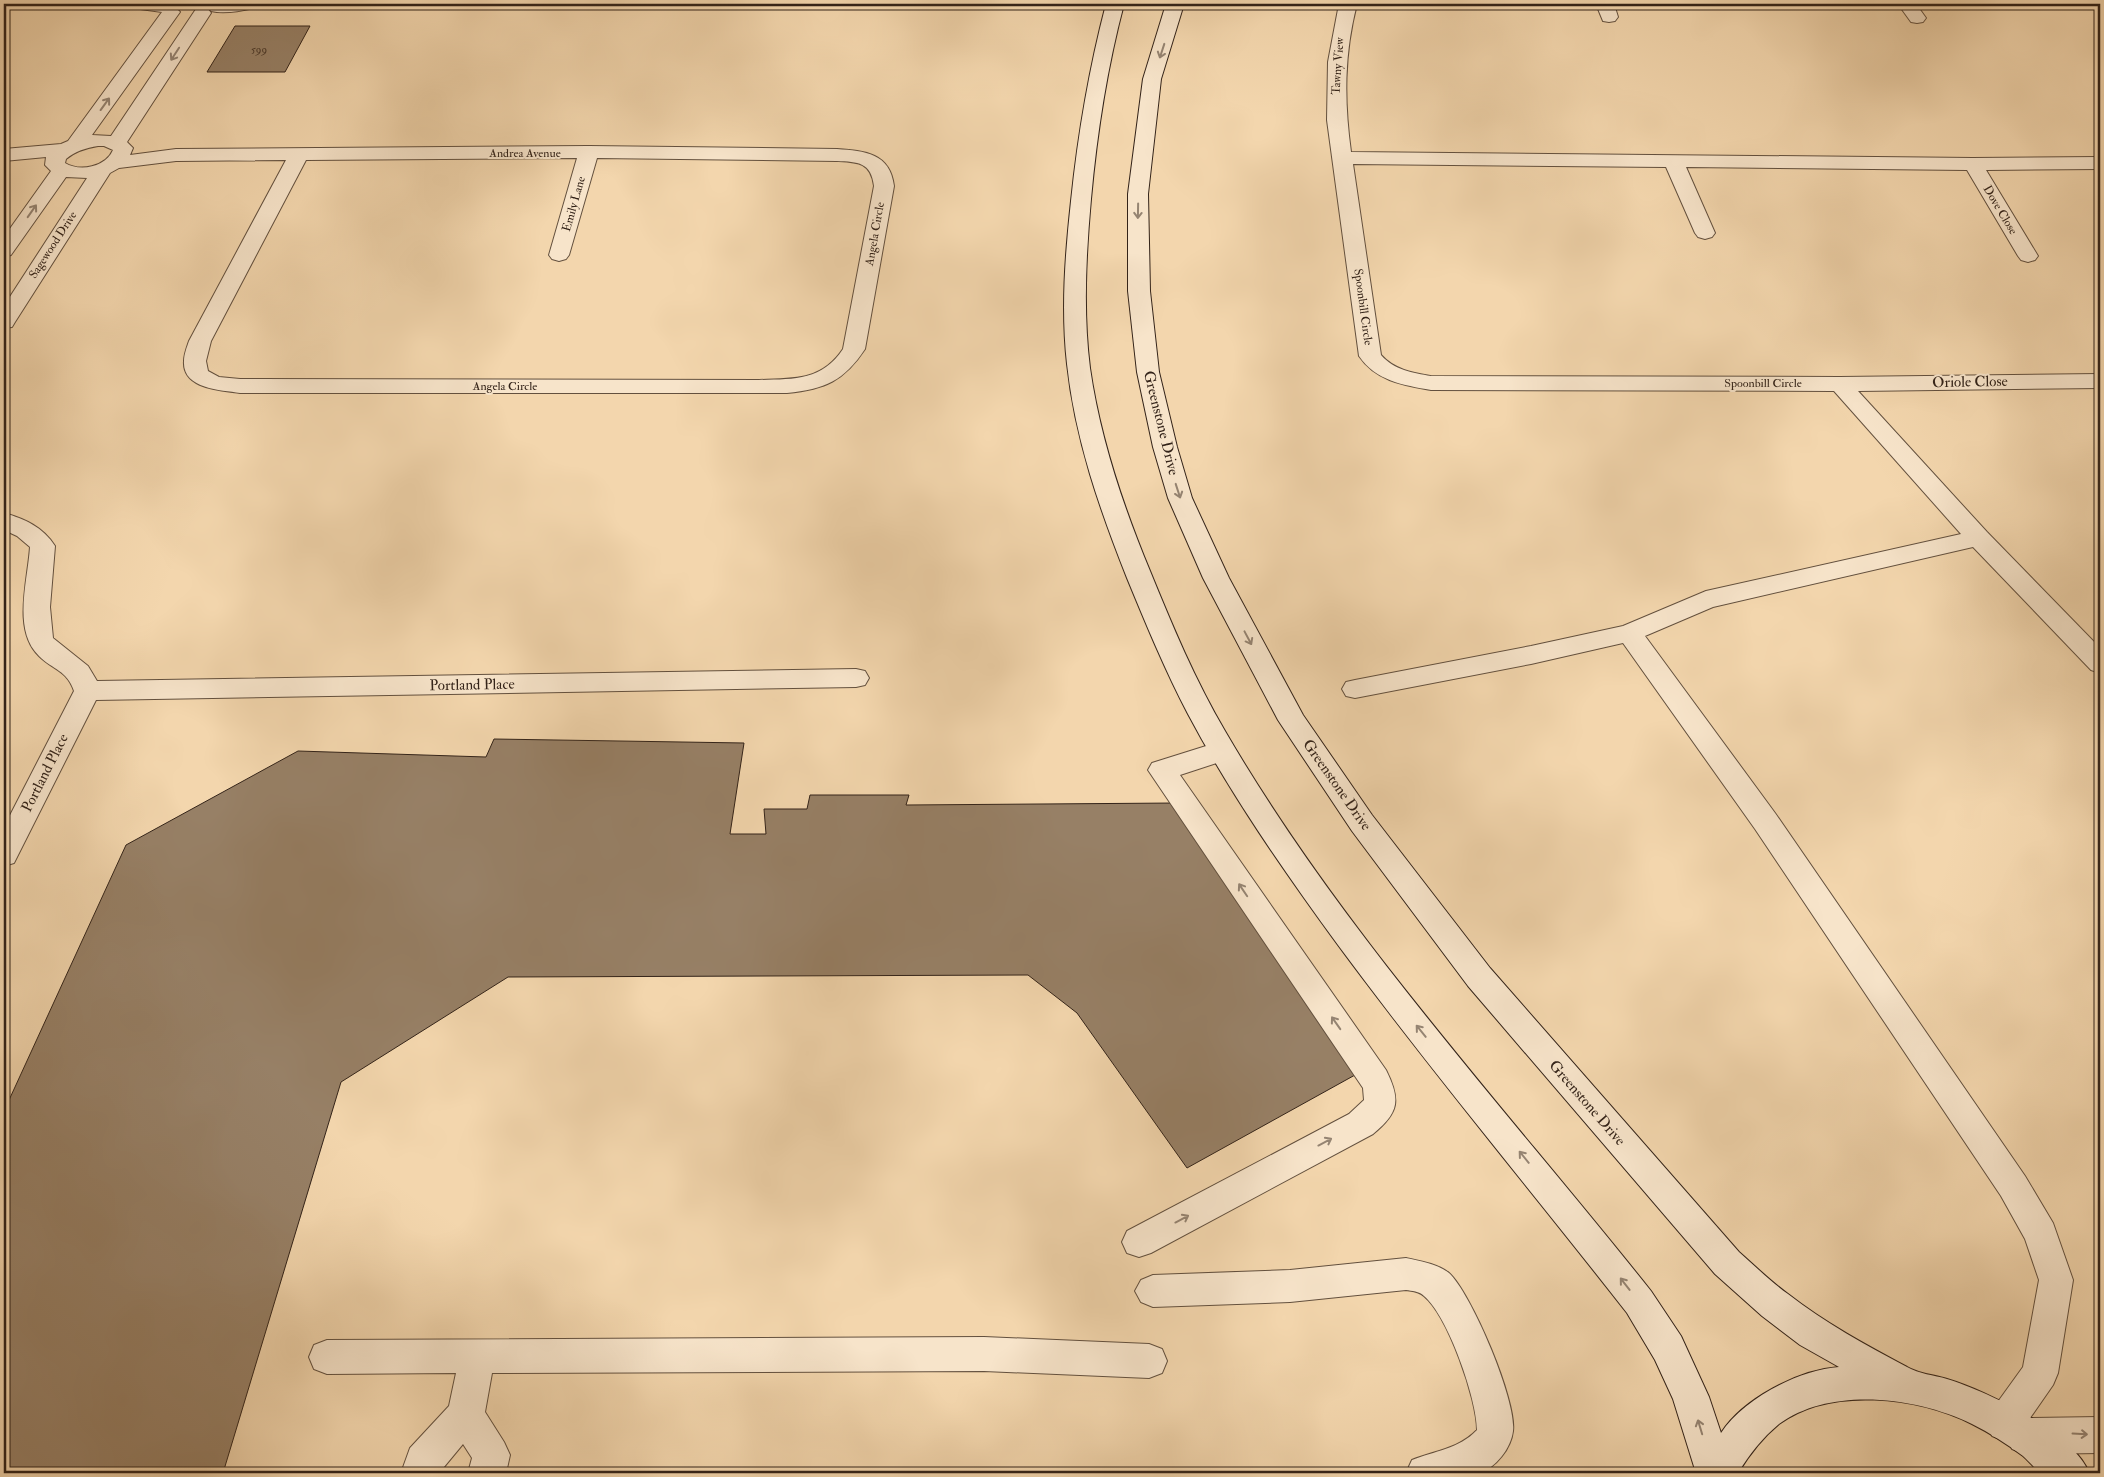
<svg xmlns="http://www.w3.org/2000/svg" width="2104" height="1477" viewBox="0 0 2104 1477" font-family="'IM FELL Double Pica',serif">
	<rect width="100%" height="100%" fill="#f3d6ad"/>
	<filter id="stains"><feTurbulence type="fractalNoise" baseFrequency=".004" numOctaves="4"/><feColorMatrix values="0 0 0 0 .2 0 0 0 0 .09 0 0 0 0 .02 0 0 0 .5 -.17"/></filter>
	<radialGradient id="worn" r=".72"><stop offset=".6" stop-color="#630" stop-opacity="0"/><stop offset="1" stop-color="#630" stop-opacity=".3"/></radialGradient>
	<path fill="#978066" stroke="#332319" d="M 235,26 L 310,26 L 285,72 L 207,72 Z
		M 494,739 L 744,743 L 730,834 L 766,834 L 764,809 L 807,809 L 810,795 L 909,795 L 906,805 L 1176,803 L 1355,1075 L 1187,1168 L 1077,1013 L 1028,975 L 508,977 L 341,1082 L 223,1473 L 4,1473 L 4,1111 L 126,845 L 298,751 L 486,757 Z"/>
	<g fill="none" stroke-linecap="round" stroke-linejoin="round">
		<g stroke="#63503e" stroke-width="2">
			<path id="service" d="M 1222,741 L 1232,744 L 1236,751 L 1232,758 L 1180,775 L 1386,1070 C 1401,1100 1399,1113 1373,1134 L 1151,1253 L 1139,1257 L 1127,1253 L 1122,1242 L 1127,1231 L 1349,1114 L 1364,1100 L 1363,1088 L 1148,770 L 1152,763 Z
				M 1406,1258 C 1420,1261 1438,1264 1449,1273 C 1471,1293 1517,1401 1513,1431 C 1511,1448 1496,1468 1479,1473 C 1467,1476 1420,1474 1406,1473 L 1412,1460 C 1434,1451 1459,1449 1477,1430 C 1477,1399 1448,1316 1424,1296 C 1419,1291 1412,1291 1406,1290 L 1290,1302 L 1153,1307 L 1141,1302 L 1135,1291 L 1141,1280 L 1153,1275 L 1290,1270 Z
				M 984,1337 L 1149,1344 L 1162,1349 L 1167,1361 L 1162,1373 L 1149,1378 L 984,1371 L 492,1373 L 485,1412 L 504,1442 L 510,1455 L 506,1473 L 468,1473 L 472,1458 L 463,1444 L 439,1473 L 401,1473 L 410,1448 L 449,1406 L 456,1373 L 327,1374 L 314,1369 L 309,1357 L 314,1345 L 327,1340 Z"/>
		</g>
		<g stroke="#63503e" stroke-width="2">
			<path id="minor" d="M 130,4 L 172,4 L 180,12 L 92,135 L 111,136 L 196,9 L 202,8 L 208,9 L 211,13 L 127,142 L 133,148 L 130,155 L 176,149 L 589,146 L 837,149 C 865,151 890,153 894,186 L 865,349 C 844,381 825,389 787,393 L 240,393 C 220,390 182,389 184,361 C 184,354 187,347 189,341 L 286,160 L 176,161 L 119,168 L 110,173 L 15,322 L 12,327 L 4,328 L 4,306 L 87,178 L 66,177 L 11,255 L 4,257 L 4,237 L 51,171 L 45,165 L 46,157 L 4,161 L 4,149 L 61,144 L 68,141 L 162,12 L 133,8 ZM 98,146 L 104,146 L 113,150 C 106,167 80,172 65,163 L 66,159 C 75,151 86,148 98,146 ZM 577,158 L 549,255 L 552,259 L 559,261 L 566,259 L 569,255 L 597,158 L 837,161 C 858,162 871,162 874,186 L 843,349 C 822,381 793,379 759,380 L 240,379 L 219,377 L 208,371 L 206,361 L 211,341 L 306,160 Z
				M 210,4 L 257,4 L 254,8 C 241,11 224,14 211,11 L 208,7 Z
				M 1339,4 L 1357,4 C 1344,54 1344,101 1351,152 L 1973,158 L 2100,157 L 2100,169 L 1986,170 L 2038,256 L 2035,260 L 2028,262 L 2021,260 L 2018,256 L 1967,170 L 1686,167 L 1715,233 L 1712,237 L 1705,239 L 1698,237 L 1695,233 L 1666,167 L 1353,164 L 1381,355 C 1394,370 1413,373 1431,376 L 1840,377 L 2100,374 L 2100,388 L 1858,391 L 1987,532 L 2100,648 L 2100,673 L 2091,670 L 1973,547 L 1713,607 L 1645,636 L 1775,813 L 2025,1176 L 2053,1223 L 2073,1280 L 2058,1373 L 2053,1385 L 2030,1418 L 2100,1417 L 2100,1453 L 2025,1454 L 2012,1449 L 2008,1440 L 2005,1441 L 1992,1436 L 1987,1423 L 1992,1410 L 2023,1367 L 2039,1280 L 2025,1239 L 2001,1196 L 1755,829 L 1623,643 L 1531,664 L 1355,698 L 1346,696 L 1342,689 L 1346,682 L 1355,680 L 1531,646 L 1623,626 L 1706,591 L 1961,534 L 1834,391 L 1431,390 C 1403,385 1376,381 1359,356 L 1327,120 L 1328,62 Z
				M 1596,4 L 1614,4 L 1618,17 L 1615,21 L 1609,22 L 1603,21 Z
				M 1898,4 L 1916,4 L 1926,18 L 1923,22 L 1917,23 L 1911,22 Z
				M 4,513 C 25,519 43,527 55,546 L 50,607 L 53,638 L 88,666 L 97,681 L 856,669 L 865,671 L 869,678 L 865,685 L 856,687 L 96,700 L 14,863 L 4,866 L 4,827 L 74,691 C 67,670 53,670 39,656 C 12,630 28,580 30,547 L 17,536 L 4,530 Z"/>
		</g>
		<g stroke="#332319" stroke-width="2">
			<path id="secondary" d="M 1106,4 L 1124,4 C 1107,68 1097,133 1091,199 C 1086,255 1083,312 1090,368 C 1100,438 1123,506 1150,571 C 1172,625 1195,680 1225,731 C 1341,931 1507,1110 1651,1291 L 1681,1336 L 1709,1397 L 1721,1433 C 1743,1399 1798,1370 1839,1367 L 1800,1345 L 1762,1316 L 1715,1274 L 1468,986 L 1352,831 L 1278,720 L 1203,578 L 1168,498 L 1153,447 L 1137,372 L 1128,291 L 1128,194 L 1143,79 L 1166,4 L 1184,4 L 1161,79 L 1148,194 L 1150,291 L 1159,372 L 1177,447 L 1192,498 L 1229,578 L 1303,715 L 1372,815 L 1490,968 L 1739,1252 C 1755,1266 1771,1282 1788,1294 C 1825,1323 1866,1345 1907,1367 C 1919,1374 1934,1375 1947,1379 C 1987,1391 2074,1433 2089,1473 C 2079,1473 2050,1476 2043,1473 C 2036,1471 2029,1461 2023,1456 C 2007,1444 1990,1433 1972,1424 C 1917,1397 1831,1386 1779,1424 C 1762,1438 1749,1455 1738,1473 L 1696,1473 L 1673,1399 L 1655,1360 L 1627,1313 C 1531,1190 1430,1070 1338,945 C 1284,871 1231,795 1188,714 C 1165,670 1146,624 1127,578 C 1100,510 1075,439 1067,364 C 1061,310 1065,256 1071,201 C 1078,134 1089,69 1106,4 Z"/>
		</g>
		<use href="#service" fill="#f7e4ca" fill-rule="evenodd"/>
		<use href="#minor" fill="#f7e4ca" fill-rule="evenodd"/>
		<use href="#secondary" fill="#f7e4ca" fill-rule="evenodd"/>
	</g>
	<defs><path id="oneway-shaft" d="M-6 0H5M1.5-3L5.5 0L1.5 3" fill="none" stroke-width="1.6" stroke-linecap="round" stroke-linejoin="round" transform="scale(1.25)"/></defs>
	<g stroke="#958472">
		<use href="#oneway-shaft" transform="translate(1162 51) rotate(108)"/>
		<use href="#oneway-shaft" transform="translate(175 54) rotate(123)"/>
		<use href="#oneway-shaft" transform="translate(105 104) rotate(-54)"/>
		<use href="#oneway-shaft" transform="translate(32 211) rotate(-55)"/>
		<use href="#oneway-shaft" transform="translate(1138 211) rotate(91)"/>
		<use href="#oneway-shaft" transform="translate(1178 491) rotate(72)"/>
		<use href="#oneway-shaft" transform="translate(1248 638) rotate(62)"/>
		<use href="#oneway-shaft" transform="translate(1243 890) rotate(-124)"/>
		<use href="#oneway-shaft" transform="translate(1336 1023) rotate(-125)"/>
		<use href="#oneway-shaft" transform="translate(1421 1031) rotate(-129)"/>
		<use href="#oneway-shaft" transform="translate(1325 1142) rotate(-28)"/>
		<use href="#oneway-shaft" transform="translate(1524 1157) rotate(-129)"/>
		<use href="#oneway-shaft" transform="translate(1182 1219) rotate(-28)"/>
		<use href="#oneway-shaft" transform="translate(1625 1284) rotate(-128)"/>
		<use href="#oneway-shaft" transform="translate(1700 1427) rotate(-107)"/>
		<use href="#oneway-shaft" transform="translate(2080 1434) rotate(3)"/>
	</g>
	<g text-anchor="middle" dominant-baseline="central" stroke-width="4" stroke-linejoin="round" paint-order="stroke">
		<g font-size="11" fill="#4c3a2c">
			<text x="259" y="49">599</text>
		</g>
		<g font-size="12" fill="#332319" stroke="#f7e4ca">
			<text transform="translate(1338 66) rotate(-86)">Tawny View</text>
			<text x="525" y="153">Andrea Avenue</text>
			<text transform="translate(574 204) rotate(-74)">Emily Lane</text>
			<text transform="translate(2000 210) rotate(59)">Dove Close</text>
			<text transform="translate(875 234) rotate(-80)">Angela Circle</text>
			<text transform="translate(53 245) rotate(-57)">Sagewood Drive</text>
			<text transform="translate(1363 307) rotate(82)">Spoonbill Circle</text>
			<text x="1763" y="383">Spoonbill Circle</text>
			<text x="505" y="386">Angela Circle</text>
		</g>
		<g font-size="15" fill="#332319" stroke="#f7e4ca">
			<text transform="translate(1970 382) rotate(-1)">Oriole Close</text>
			<text transform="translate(1161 423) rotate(76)">Greenstone Drive</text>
			<text transform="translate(472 685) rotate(-1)">Portland Place</text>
			<text transform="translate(45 773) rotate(-63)">Portland Place</text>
			<text transform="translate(1337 785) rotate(55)">Greenstone Drive</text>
			<text transform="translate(1587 1103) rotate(49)">Greenstone Drive</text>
		</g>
	</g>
	<rect width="2104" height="1477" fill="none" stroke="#f3d6ad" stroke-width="20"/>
	<rect x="5" y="5" width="2094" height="1467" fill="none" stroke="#332319" stroke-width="2.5"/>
	<rect x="10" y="10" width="2084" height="1457" fill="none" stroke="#332319"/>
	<rect width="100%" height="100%" filter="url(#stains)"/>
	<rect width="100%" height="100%" fill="url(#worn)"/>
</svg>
